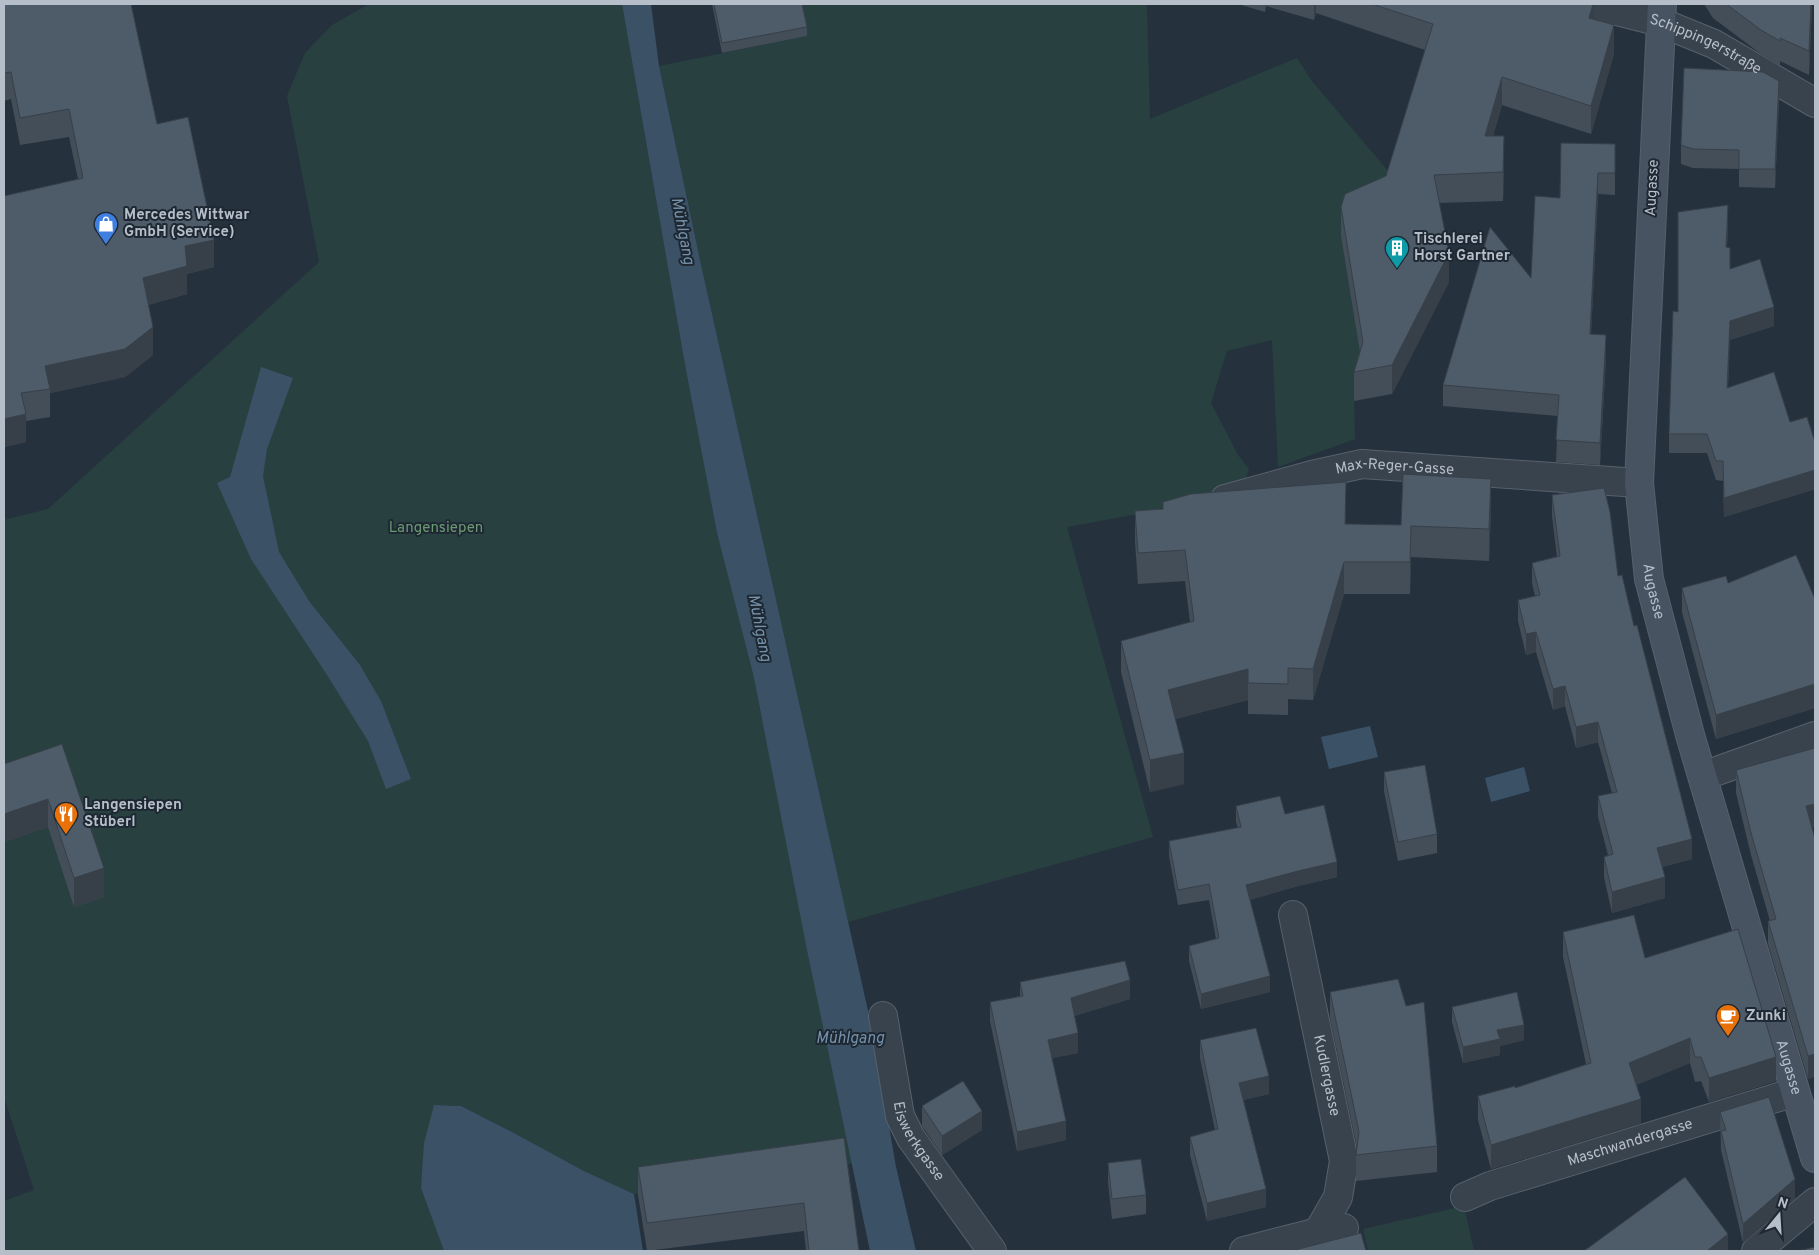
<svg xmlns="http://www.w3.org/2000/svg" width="1819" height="1255" viewBox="0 0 1819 1255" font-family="Overpass,sans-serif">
	<rect width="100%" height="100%" fill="#25323e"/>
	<path fill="#284040" d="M 369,4 L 622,4 L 685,365 L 717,533 L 754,678 L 852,1163 L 844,1166 L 634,1194 L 584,1171 L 514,1133 L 461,1106 L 435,1105 L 421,1187 L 444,1251 L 4,1251 L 4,1201 L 34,1190 L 4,1097 L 4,520 L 48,509 L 319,262 L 287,96 L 305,53 L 332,25 Z
		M 801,4 L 1147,4 L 1150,119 L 1297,58 L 1311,80 L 1395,179 L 1363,370 L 1354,401 L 1355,439 L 1278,467 L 1272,340 L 1227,351 L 1211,403 L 1238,455 L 1249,469 L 1244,484 L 1149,512 L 1067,527 L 1153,837 L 848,922 L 702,269 L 659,66 L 807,36 Z
		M 1464,1206 L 1474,1251 L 1368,1251 L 1363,1229 Z"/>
	<path fill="#3b5166" d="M 622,4 L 651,4 L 659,66 L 702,269 L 873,1033 L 896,1167 L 916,1251 L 870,1251 L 807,950 L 754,678 L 717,533 L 685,365 Z
		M 261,367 L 293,378 L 267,449 L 263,476 L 279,552 L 309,601 L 360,665 L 381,701 L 411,779 L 386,789 L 368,741 L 327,675 L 251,559 L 217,483 L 230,477 Z
		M 1370,726 L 1378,757 L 1329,769 L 1321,737 Z
		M 1524,767 L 1530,791 L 1491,802 L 1485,778 Z
		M 434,1105 L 461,1106 L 514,1133 L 584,1171 L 634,1194 L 643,1251 L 444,1251 L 421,1188 L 424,1143 Z"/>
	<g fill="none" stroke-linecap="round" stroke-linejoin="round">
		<g stroke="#57616c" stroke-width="30">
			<g id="street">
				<path id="s1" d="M 1589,4 L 1660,22 L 1714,44 L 1815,103"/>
				<path id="s2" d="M 1225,499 L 1312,475 L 1362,464 L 1639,483"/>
				<path d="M 1703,776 L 1815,736"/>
				<path id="s3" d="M 1293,915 L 1344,1161 L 1338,1197 L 1318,1232"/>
				<path id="s4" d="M 883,1016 L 900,1116 L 911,1138 L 992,1251"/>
				<path id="s5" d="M 1465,1197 L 1490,1186 L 1795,1092"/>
				<path d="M 1244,1251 L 1318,1232 L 1344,1228"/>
				<path d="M 1756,1251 L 1815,1202"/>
			</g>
		</g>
		<g stroke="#57616c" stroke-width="30">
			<g id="secondary">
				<path id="s6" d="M 1662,4 L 1639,483 L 1649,579 L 1690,735 L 1815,1158"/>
			</g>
		</g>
		<use href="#street" stroke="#39434e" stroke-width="28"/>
		<use href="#secondary" stroke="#475361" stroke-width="28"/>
	</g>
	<path fill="#434e59" d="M 4,4 L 157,124 L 214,267 L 187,274 L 187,294 L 148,305 L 153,355 L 125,377 L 50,393 L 50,417 L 26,421 L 26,442 L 4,447 L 4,196 L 78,179 L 69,137 L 20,145 L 11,99 L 4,101 Z
		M 712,4 L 802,4 L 807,27 L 807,36 L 722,53 Z
		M 1238,4 L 1594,4 L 1594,20 L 1614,54 L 1591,134 L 1502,105 L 1493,136 L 1504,165 L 1503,201 L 1439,203 L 1449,282 L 1392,394 L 1354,401 L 1354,372 L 1360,352 L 1341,236 L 1341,207 L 1386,176 L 1425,50 L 1316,13 L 1314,20 L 1266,6 L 1265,12 Z
		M 1704,4 L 1812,4 L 1809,75 L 1780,61 L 1780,65 L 1761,54 L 1713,18 Z
		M 1779,100 L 1775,188 L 1739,187 L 1739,169 L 1693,168 L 1681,164 L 1681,145 Z
		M 1615,144 L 1615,195 L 1598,194 L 1591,334 L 1606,357 L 1600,465 L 1556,462 L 1558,416 L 1443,406 L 1443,385 L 1531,278 Z
		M 1728,224 L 1727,247 L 1730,269 L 1774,326 L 1730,340 L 1728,388 L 1790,422 L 1815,442 L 1815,489 L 1724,517 L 1723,481 L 1716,480 L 1707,453 L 1669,453 L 1669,434 L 1678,312 Z
		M 1552,495 L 1618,576 L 1692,859 L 1662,867 L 1665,898 L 1612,913 L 1604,877 L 1604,857 L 1608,855 L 1598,817 L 1598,796 L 1612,793 L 1598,742 L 1576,748 L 1565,706 L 1553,710 L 1536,652 L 1526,655 L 1518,621 L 1518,600 L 1535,596 L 1532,583 L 1532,563 L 1557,557 L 1552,516 Z
		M 1163,502 L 1345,524 L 1401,525 L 1491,510 L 1489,561 L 1411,557 L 1410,594 L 1344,594 L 1313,700 L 1288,699 L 1288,715 L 1248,714 L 1248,700 L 1175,719 L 1184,784 L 1150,792 L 1121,672 L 1121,641 L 1190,622 L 1185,581 L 1138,584 L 1135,542 L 1135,511 L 1163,509 Z
		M 1728,583 L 1815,599 L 1815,708 L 1716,739 L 1682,612 L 1682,588 Z
		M 62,744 L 104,897 L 74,907 L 48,827 L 4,842 L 4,764 Z
		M 1815,748 L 1815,827 L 1812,827 L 1808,1079 L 1768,944 L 1768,921 L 1770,921 L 1751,855 L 1736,793 L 1736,770 Z
		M 1384,772 L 1437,834 L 1437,853 L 1398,861 L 1384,791 Z
		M 1236,806 L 1285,814 L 1337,877 L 1298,886 L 1249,900 L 1270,992 L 1201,1009 L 1189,961 L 1189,946 L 1216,939 L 1209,900 L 1178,905 L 1169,856 L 1169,841 L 1238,828 L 1236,822 Z
		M 1563,932 L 1645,958 L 1776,1081 L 1709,1102 L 1701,1081 L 1695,1082 L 1690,1063 L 1636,1085 L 1641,1123 L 1491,1169 L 1478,1120 L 1478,1096 L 1515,1088 L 1586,1064 L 1563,957 Z
		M 1020,982 L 1130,999 L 1074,1016 L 1078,1053 L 1052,1058 L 1066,1140 L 1017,1151 L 990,1021 L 990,1002 L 1020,996 Z
		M 1330,992 L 1437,1146 L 1437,1172 L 1356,1181 L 1356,1155 L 1357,1148 L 1330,1018 Z
		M 1452,1007 L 1524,1040 L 1500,1046 L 1500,1055 L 1463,1063 L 1452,1022 Z
		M 1200,1040 L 1269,1094 L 1243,1100 L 1266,1207 L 1207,1221 L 1190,1155 L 1190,1137 L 1215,1130 L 1200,1058 Z
		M 922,1106 L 982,1130 L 942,1155 L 922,1126 Z
		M 1720,1112 L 1795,1199 L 1743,1243 L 1721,1150 Z
		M 844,1138 L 859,1251 L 806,1251 L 804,1231 L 647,1251 L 638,1195 L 638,1167 Z
		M 1108,1163 L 1146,1195 L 1146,1214 L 1112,1219 L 1108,1182 Z"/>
	<path fill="#374049" d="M 1314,4 L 1316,4 L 1316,13 L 1314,20 Z
		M 1593,4 L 1594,4 L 1594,31 L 1589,18 Z
		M 1811,4 L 1812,4 L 1809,75 L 1809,51 Z
		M 1614,25 L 1614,54 L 1591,134 L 1591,106 Z
		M 1502,77 L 1502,105 L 1485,164 L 1485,136 Z
		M 1779,81 L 1779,100 L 1775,188 L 1775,169 Z
		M 1504,136 L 1504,165 L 1503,201 L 1503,172 Z
		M 1598,173 L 1598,194 L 1590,355 L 1590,334 Z
		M 1728,205 L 1728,224 L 1726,266 L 1726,247 Z
		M 214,240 L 214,267 L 187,274 L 187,294 L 143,306 L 143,278 L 185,246 Z
		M 1449,253 L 1449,282 L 1392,394 L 1392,365 Z
		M 1774,307 L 1774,326 L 1730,340 L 1727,407 L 1727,388 L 1730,321 Z
		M 153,327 L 153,355 L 125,377 L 50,393 L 50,389 L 45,366 Z
		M 1606,335 L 1606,357 L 1600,465 L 1600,443 Z
		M 26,414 L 26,442 L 4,447 L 4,419 Z
		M 1815,470 L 1815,489 L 1724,517 L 1724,498 Z
		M 1491,479 L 1491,510 L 1489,561 L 1489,529 Z
		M 1346,482 L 1346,513 L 1345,555 L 1345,524 Z
		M 1411,526 L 1411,557 L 1410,594 L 1410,562 Z
		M 1344,562 L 1344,594 L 1313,700 L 1313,669 Z
		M 1536,632 L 1536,652 L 1526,655 L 1526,634 Z
		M 1248,669 L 1248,700 L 1168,721 L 1168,690 Z
		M 1815,684 L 1815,708 L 1716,739 L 1716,715 Z
		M 1565,686 L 1565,706 L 1553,710 L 1553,689 Z
		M 1598,722 L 1598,742 L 1576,748 L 1576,727 Z
		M 1184,753 L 1184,784 L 1150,792 L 1150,760 Z
		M 48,799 L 48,827 L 4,842 L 4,814 Z
		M 1815,804 L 1815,827 L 1806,829 L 1806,806 Z
		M 1692,839 L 1692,859 L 1657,868 L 1657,848 Z
		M 1337,862 L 1337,877 L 1298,886 L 1246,901 L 1246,885 L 1298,871 Z
		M 104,868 L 104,897 L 74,907 L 74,878 Z
		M 1665,877 L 1665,898 L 1612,913 L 1612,892 Z
		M 1270,976 L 1270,992 L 1201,1009 L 1201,994 Z
		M 1130,980 L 1130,999 L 1071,1017 L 1071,998 Z
		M 1524,1025 L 1524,1040 L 1500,1046 L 1500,1055 L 1463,1063 L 1463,1047 L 1497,1030 Z
		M 1078,1033 L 1078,1053 L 1048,1059 L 1048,1040 Z
		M 1690,1038 L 1690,1063 L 1629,1088 L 1629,1063 Z
		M 1815,1054 L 1815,1077 L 1808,1079 L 1808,1056 Z
		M 1776,1057 L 1776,1081 L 1709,1102 L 1709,1078 Z
		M 1269,1076 L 1269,1094 L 1239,1101 L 1239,1083 Z
		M 1641,1099 L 1641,1123 L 1491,1169 L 1491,1145 Z
		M 982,1111 L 982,1130 L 942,1155 L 942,1136 Z
		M 1066,1121 L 1066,1140 L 1017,1151 L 1017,1132 Z
		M 1795,1179 L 1795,1199 L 1743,1243 L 1743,1224 Z
		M 1266,1189 L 1266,1207 L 1207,1221 L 1207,1203 Z
		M 1728,1234 L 1728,1251 L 1707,1251 Z"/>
	<path fill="#4e5b68" stroke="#374049" d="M 4,4 L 131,4 L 157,124 L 188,117 L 214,240 L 185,246 L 187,266 L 143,278 L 153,327 L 125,349 L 45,366 L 50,389 L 21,393 L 26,414 L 4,419 L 4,196 L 83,178 L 69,109 L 20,118 L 11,72 L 4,73 Z
		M 714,4 L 802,4 L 807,27 L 722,43 Z
		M 1372,4 L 1593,4 L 1589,18 L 1614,25 L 1591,106 L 1502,77 L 1485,136 L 1504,136 L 1503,172 L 1434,175 L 1449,253 L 1392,365 L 1354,372 L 1363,342 L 1341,207 L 1345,194 L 1386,176 L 1433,24 Z
		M 1726,4 L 1811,4 L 1809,51 L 1780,38 L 1780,41 L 1761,30 Z
		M 1684,68 L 1763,72 L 1779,81 L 1775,169 L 1739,169 L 1739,150 L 1693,149 L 1681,145 Z
		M 1561,143 L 1615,144 L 1615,173 L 1598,173 L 1590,334 L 1606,335 L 1600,443 L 1556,440 L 1559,395 L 1443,385 L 1490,227 L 1531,278 L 1535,196 L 1560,198 Z
		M 1728,205 L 1726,247 L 1730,248 L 1730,269 L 1760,259 L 1774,307 L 1730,321 L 1727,388 L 1774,372 L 1790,422 L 1807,417 L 1815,442 L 1815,470 L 1724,498 L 1723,461 L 1716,461 L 1707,434 L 1669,434 L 1673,311 L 1678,312 L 1678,212 Z
		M 1403,474 L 1491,479 L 1489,529 L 1411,526 L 1410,562 L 1344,562 L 1313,669 L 1288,668 L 1288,684 L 1248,683 L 1248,669 L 1168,690 L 1184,753 L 1150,760 L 1121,641 L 1194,621 L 1185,550 L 1138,553 L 1135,511 L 1163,509 L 1163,502 L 1191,494 L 1346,482 L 1345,524 L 1401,525 Z
		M 1604,488 L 1610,512 L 1618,576 L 1622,575 L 1634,626 L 1637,625 L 1692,839 L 1657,848 L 1665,877 L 1612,892 L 1604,857 L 1613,854 L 1598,796 L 1617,792 L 1598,722 L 1576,727 L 1565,686 L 1553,689 L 1536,632 L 1526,634 L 1518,600 L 1540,595 L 1532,563 L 1560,556 L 1552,495 Z
		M 1796,555 L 1815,599 L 1815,684 L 1716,715 L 1682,588 L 1726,576 L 1728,583 Z
		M 62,744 L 104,868 L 74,878 L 48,799 L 4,814 L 4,764 Z
		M 1815,748 L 1815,804 L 1806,806 L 1815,839 L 1815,1054 L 1808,1056 L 1768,921 L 1776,919 L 1751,833 L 1736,770 Z
		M 1425,765 L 1437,834 L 1398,842 L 1384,772 Z
		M 1280,796 L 1285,814 L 1324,805 L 1337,862 L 1298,871 L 1246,885 L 1270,976 L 1201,994 L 1189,946 L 1219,938 L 1209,884 L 1178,890 L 1169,841 L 1241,827 L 1236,806 Z
		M 1634,915 L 1645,958 L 1738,929 L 1776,1057 L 1709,1078 L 1701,1057 L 1695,1057 L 1690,1038 L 1629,1063 L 1641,1099 L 1491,1145 L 1478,1096 L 1515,1086 L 1515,1088 L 1591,1063 L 1563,932 Z
		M 1125,961 L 1130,980 L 1071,998 L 1078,1033 L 1048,1040 L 1066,1121 L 1017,1132 L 990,1002 L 1023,996 L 1020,982 Z
		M 1398,979 L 1406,1006 L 1424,1002 L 1437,1146 L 1356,1155 L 1359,1132 L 1330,992 Z
		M 1517,992 L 1524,1025 L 1497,1030 L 1500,1039 L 1463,1047 L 1452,1007 Z
		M 1256,1028 L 1269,1076 L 1239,1083 L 1266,1189 L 1207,1203 L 1190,1137 L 1218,1129 L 1200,1040 Z
		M 963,1081 L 982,1111 L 942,1136 L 922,1106 Z
		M 1769,1097 L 1795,1179 L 1743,1224 L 1721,1131 L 1726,1130 L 1720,1112 Z
		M 844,1138 L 859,1251 L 809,1251 L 804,1203 L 647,1223 L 638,1167 Z
		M 1141,1159 L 1146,1195 L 1112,1199 L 1108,1163 Z
		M 1685,1177 L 1728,1234 L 1707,1251 L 1584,1251 Z
		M 1361,1233 L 1366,1251 L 1291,1251 Z
		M 1815,1247 L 1815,1251 L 1798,1251 Z"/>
	<defs>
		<g id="shop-pin" transform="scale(1.25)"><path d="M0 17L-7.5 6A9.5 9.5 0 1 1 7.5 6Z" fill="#3f7fe0" stroke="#1e2833"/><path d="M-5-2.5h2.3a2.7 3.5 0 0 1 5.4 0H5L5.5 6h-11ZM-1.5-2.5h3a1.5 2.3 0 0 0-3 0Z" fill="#fff"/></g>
		<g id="building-pin" transform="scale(1.25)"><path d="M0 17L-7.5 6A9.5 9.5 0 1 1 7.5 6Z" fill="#0f9aa8" stroke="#1e2833"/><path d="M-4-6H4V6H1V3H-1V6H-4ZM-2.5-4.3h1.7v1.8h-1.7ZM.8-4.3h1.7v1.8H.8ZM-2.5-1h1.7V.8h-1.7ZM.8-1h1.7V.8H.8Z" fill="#fff"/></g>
		<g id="restaurant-pin" transform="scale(1.25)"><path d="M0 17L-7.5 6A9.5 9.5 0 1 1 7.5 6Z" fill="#e8710a" stroke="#1e2833"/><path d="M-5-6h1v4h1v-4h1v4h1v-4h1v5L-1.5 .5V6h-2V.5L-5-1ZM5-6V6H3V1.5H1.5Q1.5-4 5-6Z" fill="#fff"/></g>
		<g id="cafe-pin" transform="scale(1.25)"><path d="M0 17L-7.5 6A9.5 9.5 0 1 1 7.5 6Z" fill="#e8710a" stroke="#1e2833"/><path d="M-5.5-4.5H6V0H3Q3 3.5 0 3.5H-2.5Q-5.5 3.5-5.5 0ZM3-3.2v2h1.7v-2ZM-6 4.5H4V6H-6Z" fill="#fff"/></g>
	</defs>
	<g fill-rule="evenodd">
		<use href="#shop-pin" x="106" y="224"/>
		<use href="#building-pin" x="1397" y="248"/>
		<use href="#restaurant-pin" x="66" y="814"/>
		<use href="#cafe-pin" x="1728" y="1016"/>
	</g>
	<g text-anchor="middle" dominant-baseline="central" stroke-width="4" stroke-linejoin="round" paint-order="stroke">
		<g font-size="15" fill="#b5bec9" stroke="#1e2833">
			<text stroke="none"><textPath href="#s1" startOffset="124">Schippingerstraße</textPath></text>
			<text transform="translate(1653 188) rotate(-87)">Augasse</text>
			<text stroke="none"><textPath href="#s2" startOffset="174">Max-Reger-Gasse</textPath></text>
			<text stroke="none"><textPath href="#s6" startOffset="589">Augasse</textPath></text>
			<text stroke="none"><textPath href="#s6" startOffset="1084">Augasse</textPath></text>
			<text stroke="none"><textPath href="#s3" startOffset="164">Kudlergasse</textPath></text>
			<text stroke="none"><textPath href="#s4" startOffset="132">Eiswerkgasse</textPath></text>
			<text stroke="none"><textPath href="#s5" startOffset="174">Maschwandergasse</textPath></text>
		</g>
		<g font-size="15" font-weight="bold" fill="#b5bec9" stroke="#1e2833" text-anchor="start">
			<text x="124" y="215">Mercedes Wittwar<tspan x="124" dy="17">GmbH (Service)</tspan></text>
			<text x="1414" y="239">Tischlerei<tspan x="1414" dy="17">Horst Gartner</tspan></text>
			<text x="84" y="805">Langensiepen<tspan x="84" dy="17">Stüberl</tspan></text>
			<text x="1746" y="1016">Zunki</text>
		</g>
		<g font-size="15" fill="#6c9972" stroke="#1e2833">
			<text x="436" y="528">Langensiepen</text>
		</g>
		<g font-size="16" font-style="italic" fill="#7692ab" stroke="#1e2833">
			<text transform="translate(682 231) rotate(79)">Mühlgang</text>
			<text transform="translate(759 628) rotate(79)">Mühlgang</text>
			<text x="850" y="1039">Mühlgang</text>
		</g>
	</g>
	<rect width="1819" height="1255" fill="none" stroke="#b5bec9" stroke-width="10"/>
	<g transform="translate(1779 1215) rotate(18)" stroke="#1e2833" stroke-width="4" paint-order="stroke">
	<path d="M0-4L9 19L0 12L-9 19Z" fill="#b5bec9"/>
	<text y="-8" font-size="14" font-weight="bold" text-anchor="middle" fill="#b5bec9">N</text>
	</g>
</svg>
